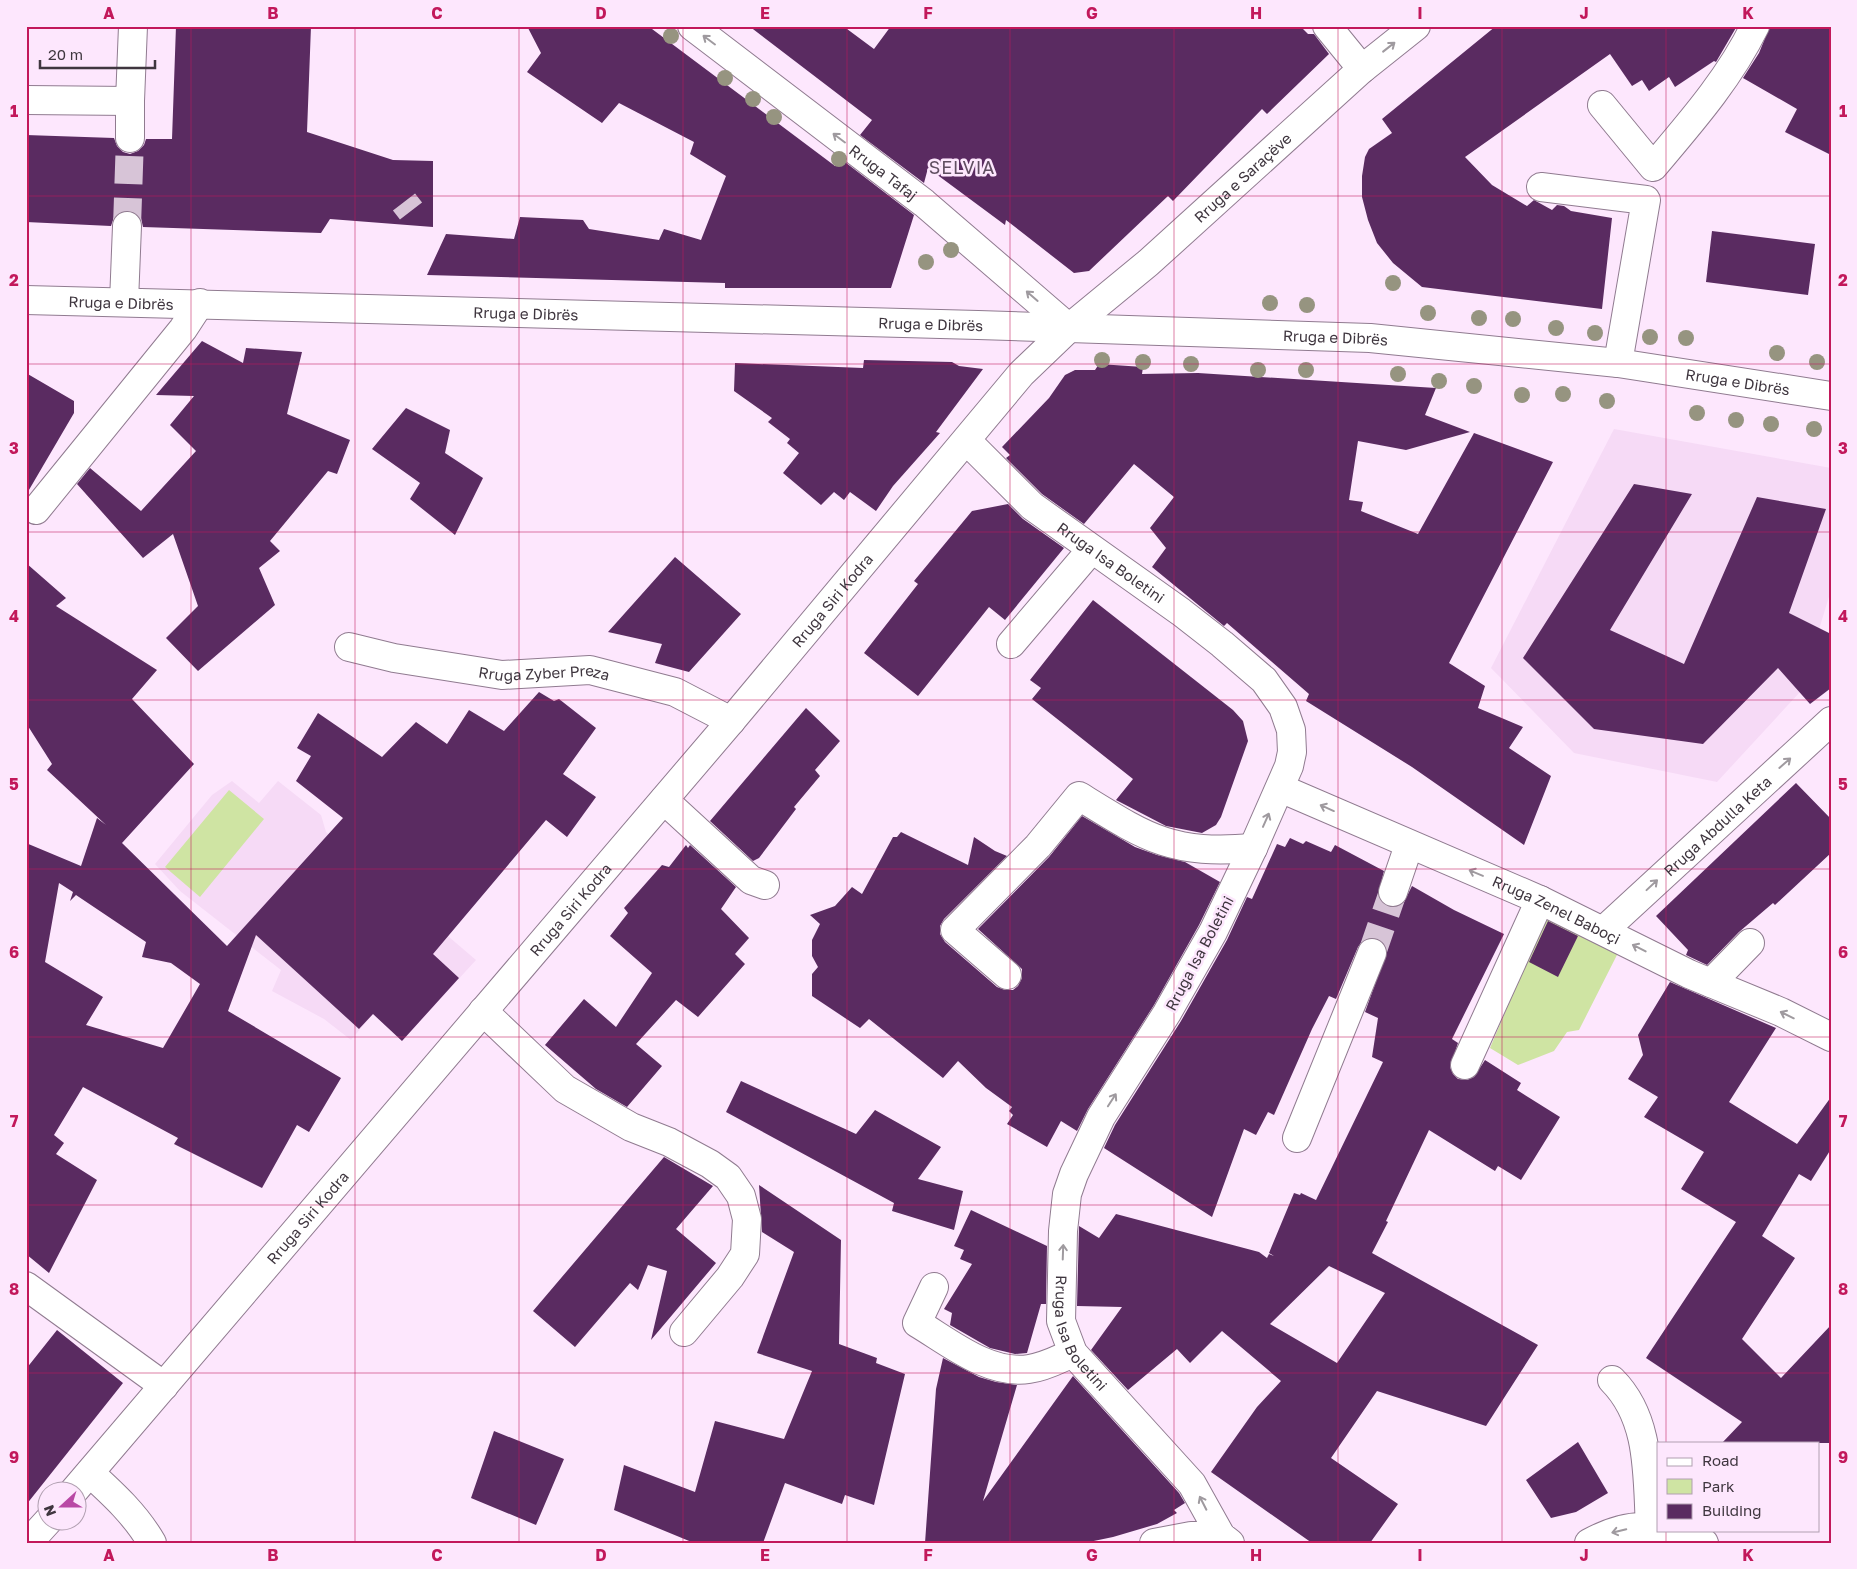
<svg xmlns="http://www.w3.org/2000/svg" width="1857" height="1569" viewBox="0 0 1857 1569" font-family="'Golos Text',sans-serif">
	<rect width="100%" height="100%" fill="#fde7fd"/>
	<path fill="#f6daf6" d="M 1614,429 L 1831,468 L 1831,590 L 1800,692 L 1717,782 L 1574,753 L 1491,668 Z
		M 232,781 L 259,803 L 278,781 L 321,815 L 326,832 L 476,960 L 402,1041 L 373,1014 L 351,1040 L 324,1019 L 272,991 L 281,970 L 180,891 L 155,864 L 212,795 Z"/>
	<path fill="#cfe4a3" d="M 229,790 L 264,819 L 200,897 L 165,867 Z
		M 1547,913 L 1619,951 L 1579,1030 L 1567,1032 L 1554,1051 L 1518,1065 L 1490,1048 Z"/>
	<path fill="#5a2b61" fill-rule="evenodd" d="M 176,26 L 311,26 L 307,132 L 393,160 L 433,161 L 433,227 L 330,219 L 321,233 L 143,227 L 141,218 L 135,213 L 127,210 L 119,212 L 114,217 L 111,226 L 26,222 L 26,135 L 114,138 L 117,146 L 123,152 L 130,154 L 138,151 L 144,145 L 146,139 L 172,139 Z
		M 527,26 L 648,26 L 835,166 L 841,159 L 914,215 L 891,288 L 725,288 L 725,283 L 427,275 L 446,234 L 514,239 L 520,217 L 583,220 L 589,229 L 659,240 L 664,229 L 701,240 L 726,176 L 690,154 L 694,142 L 619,103 L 602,123 L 527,72 L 541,53 Z
		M 749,26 L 843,26 L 874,49 L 891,26 L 1300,26 L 1308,34 L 1314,34 L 1329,54 L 1267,114 L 1262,109 L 1173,201 L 1168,196 L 1089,271 L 1074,273 L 1006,220 L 1005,225 L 928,168 L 924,183 L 860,135 L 872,120 Z
		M 1496,26 L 1737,26 L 1716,62 L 1714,61 L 1675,87 L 1669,77 L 1649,91 L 1642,80 L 1632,86 L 1610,54 L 1465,157 L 1492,185 L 1527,206 L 1534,200 L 1552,210 L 1557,205 L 1564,206 L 1571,211 L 1612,218 L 1602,309 L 1422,287 L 1393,263 L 1377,243 L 1368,220 L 1362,197 L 1362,176 L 1365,157 L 1369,149 L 1392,133 L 1382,119 Z
		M 1770,26 L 1831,26 L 1831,155 L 1785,132 L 1797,109 L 1743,78 L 1759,53 Z
		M 1712,231 L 1815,244 L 1808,295 L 1706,282 Z
		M 202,341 L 243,363 L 246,348 L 302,352 L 287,414 L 350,440 L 337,474 L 328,471 L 270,541 L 280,551 L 259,568 L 275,605 L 198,671 L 166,638 L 198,606 L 173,534 L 143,558 L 77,484 L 90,468 L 141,511 L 196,451 L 170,425 L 194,396 L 156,395 Z
		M 864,360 L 952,362 L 959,366 L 983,369 L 936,432 L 940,433 L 893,486 L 876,511 L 850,492 L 844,500 L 834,492 L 821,505 L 783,473 L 799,453 L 787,443 L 790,439 L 768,422 L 772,418 L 734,391 L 735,363 L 863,368 Z
		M 1099,364 L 1143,367 L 1142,374 L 1198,373 L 1436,388 L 1425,415 L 1470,432 L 1406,450 L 1358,441 L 1349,500 L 1363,502 L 1361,511 L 1418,534 L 1474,433 L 1553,462 L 1449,663 L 1485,686 L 1478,708 L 1523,727 L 1509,748 L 1551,776 L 1524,845 L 1412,767 L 1306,701 L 1309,694 L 1227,623 L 1224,626 L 1152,567 L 1166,548 L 1150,528 L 1174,497 L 1134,464 L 1084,524 L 1042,494 L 1006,458 L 1010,455 L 1002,447 L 1049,398 L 1065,375 L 1075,370 L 1095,370 Z
		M 26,373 L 74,401 L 74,413 L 26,495 Z
		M 406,408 L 450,430 L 445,453 L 483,478 L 455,535 L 410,499 L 420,483 L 372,449 Z
		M 1634,484 L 1692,494 L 1610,630 L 1684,664 L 1757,497 L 1826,509 L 1789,613 L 1831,634 L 1831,688 L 1810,704 L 1778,668 L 1703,744 L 1594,729 L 1523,658 Z
		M 1008,504 L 1023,519 L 1064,548 L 1005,620 L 989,607 L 918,696 L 864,653 L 918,584 L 914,581 L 972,511 Z
		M 675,557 L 741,614 L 689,672 L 655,663 L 662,644 L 608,632 Z
		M 26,563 L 66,598 L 56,606 L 157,670 L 132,699 L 194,764 L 122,843 L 227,946 L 343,818 L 296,781 L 311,756 L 297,748 L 318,713 L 382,757 L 416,722 L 447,744 L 469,710 L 504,731 L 539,692 L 554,701 L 559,699 L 596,728 L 563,774 L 596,797 L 567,837 L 546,820 L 433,954 L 459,978 L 402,1041 L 373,1014 L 359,1029 L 256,935 L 228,1011 L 341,1078 L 309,1132 L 297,1125 L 262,1188 L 174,1144 L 178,1138 L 83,1087 L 54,1135 L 64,1143 L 56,1154 L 97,1180 L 49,1273 L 26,1254 L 26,843 L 81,866 L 97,818 L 106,825 L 47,770 L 52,764 L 26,723 ZM 59,883 L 73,892 L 70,901 L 76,895 L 146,942 L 142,957 L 171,963 L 200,984 L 163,1048 L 86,1025 L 103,997 L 45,962 Z
		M 1093,600 L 1233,710 L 1243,721 L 1248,741 L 1221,817 L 1216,825 L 1202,833 L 1166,826 L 1116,800 L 1133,779 L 1032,699 L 1041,688 L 1030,680 Z
		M 806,708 L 840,741 L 815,770 L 820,776 L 794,807 L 796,809 L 759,858 L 753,861 L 710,821 Z
		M 1796,783 L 1831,819 L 1831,853 L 1775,905 L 1773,903 L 1739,932 L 1707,965 L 1686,955 L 1688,950 L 1656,916 Z
		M 1082,816 L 1135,847 L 1157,855 L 1185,862 L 1220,882 L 1199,925 L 1154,1005 L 1088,1109 L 1077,1131 L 1061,1121 L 1047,1147 L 1007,1124 L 1013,1115 L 1009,1111 L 1012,1107 L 986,1088 L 958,1061 L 943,1078 L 869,1019 L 860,1028 L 812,996 L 812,974 L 818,967 L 812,956 L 812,940 L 820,924 L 810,915 L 835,906 L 852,887 L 862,894 L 893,837 L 897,837 L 901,832 L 968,865 L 974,837 L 995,851 L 1007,856 L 944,919 L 940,926 L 940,934 L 945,942 L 997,987 L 1005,990 L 1013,990 L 1018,986 L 1022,978 L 1022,969 L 978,929 L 1049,857 Z
		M 1290,838 L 1303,844 L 1306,841 L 1331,852 L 1335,845 L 1384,871 L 1378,895 L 1381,902 L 1388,907 L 1396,907 L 1403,904 L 1412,886 L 1454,910 L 1504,934 L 1452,1039 L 1458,1043 L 1450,1067 L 1453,1074 L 1458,1079 L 1467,1080 L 1474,1077 L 1485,1060 L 1521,1083 L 1517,1090 L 1560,1117 L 1521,1180 L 1498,1166 L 1495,1171 L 1429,1130 L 1386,1221 L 1388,1222 L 1372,1253 L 1538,1345 L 1486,1426 L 1377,1391 L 1331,1458 L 1398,1504 L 1370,1543 L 1312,1543 L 1211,1472 L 1257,1407 L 1281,1381 L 1222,1331 L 1190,1363 L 1177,1349 L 1128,1390 L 1091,1350 L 1122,1307 L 1077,1306 L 1079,1226 L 1099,1238 L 1116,1214 L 1259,1252 L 1267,1258 L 1269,1254 L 1274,1256 L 1269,1253 L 1294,1193 L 1300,1195 L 1301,1193 L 1316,1200 L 1383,1062 L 1372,1057 L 1378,1018 L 1365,1012 L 1387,951 L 1384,943 L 1378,939 L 1370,938 L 1363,940 L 1358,947 L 1336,999 L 1329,996 L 1312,1029 L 1274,1115 L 1268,1112 L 1256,1135 L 1244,1129 L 1212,1217 L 1104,1148 L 1115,1125 L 1181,1021 L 1227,940 L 1247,897 L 1252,899 L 1277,844 L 1285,847 ZM 1329,1266 L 1385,1293 L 1337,1363 L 1270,1324 Z
		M 686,845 L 688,848 L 690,845 L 736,887 L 721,909 L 749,938 L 735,954 L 745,964 L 698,1017 L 676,1000 L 636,1044 L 662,1066 L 627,1107 L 596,1089 L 545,1045 L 584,999 L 616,1027 L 652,973 L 610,936 L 628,913 L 624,908 L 662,865 L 669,867 Z
		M 1548,921 L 1578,936 L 1558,977 L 1529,962 Z
		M 1670,982 L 1776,1028 L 1729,1102 L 1797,1144 L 1831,1097 L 1831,1149 L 1811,1181 L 1799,1174 L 1762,1236 L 1795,1258 L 1742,1339 L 1781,1378 L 1831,1325 L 1831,1443 L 1722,1443 L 1742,1422 L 1646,1358 L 1736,1222 L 1681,1189 L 1704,1152 L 1644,1117 L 1658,1097 L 1628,1079 L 1643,1055 L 1638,1035 Z
		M 741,1081 L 856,1134 L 875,1110 L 941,1147 L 918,1179 L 963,1191 L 954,1230 L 892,1211 L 894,1203 L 726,1112 Z
		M 664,1157 L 713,1186 L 676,1229 L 716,1263 L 651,1340 L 667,1271 L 648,1265 L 638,1290 L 630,1283 L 575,1347 L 533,1311 Z
		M 759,1185 L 841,1240 L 839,1344 L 877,1358 L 876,1363 L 905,1374 L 874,1505 L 845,1495 L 842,1504 L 785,1483 L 763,1543 L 694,1543 L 614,1510 L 624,1465 L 695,1492 L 715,1421 L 784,1439 L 812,1371 L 757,1353 L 794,1252 L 762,1232 Z
		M 971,1210 L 1047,1246 L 1046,1304 L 1041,1304 L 1027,1353 L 1015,1354 L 990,1348 L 950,1325 L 952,1313 L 944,1309 L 972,1264 L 960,1259 L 964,1250 L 954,1246 Z
		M 57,1330 L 123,1383 L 26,1505 L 26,1369 Z
		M 943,1358 L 979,1377 L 996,1382 L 1017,1385 L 983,1501 L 1073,1376 L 1179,1493 L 1185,1503 L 1174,1510 L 1177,1513 L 1157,1524 L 1113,1537 L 1084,1543 L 925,1543 L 936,1389 Z
		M 494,1431 L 564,1459 L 536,1525 L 471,1498 Z
		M 1578,1442 L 1608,1493 L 1576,1512 L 1551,1518 L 1526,1480 Z"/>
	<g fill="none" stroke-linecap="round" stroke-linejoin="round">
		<path stroke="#d7c4d7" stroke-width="28" stroke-dasharray="28 14" stroke-linecap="butt" d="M 404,202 L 411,211
			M 127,226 L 130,138
			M 1372,953 L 1393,892"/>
		<g stroke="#907b90" stroke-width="30">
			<g id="minor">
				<path id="s1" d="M 692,26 L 924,203 L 1069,328"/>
				<path d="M 1327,26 L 1362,69"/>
				<path d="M 26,100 L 130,101 L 133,26"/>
				<path d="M 1602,105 L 1653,167 C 1691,122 1729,79 1755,26"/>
				<path d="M 130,138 L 130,101"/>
				<path d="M 1541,187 L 1646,200 L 1618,363"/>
				<path d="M 124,302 L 127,226"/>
				<path id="s2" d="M 967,441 L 1032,506 L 1181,612 L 1222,644 L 1264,680 L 1283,707 L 1291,730 L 1292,752 L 1289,766 L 1253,848 L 1213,932 L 1167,1013 L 1101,1117 L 1074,1174 L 1067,1194 L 1063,1231 L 1061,1321 L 1073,1353 L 1192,1484 L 1221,1536 L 1230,1543"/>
				<path d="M 36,510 L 183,329 L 200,303"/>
				<path d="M 1011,644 L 1091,550"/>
				<path id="s3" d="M 349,647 L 394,658 L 502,675 L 590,670 L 675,692 L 731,721"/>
				<path id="s4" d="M 1280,788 L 1540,900 L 1689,974 L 1781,1012 L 1831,1037"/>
				<path d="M 664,800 L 751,880 L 765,885"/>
				<path d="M 1393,892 L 1409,845"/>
				<path id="s5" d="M 1604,930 L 1831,721"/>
				<path d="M 1007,975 L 955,930 L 1038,846 L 1079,796 C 1147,838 1171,855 1253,848"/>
				<path d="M 1711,983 L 1750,943"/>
				<path d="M 483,1011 L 565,1089 L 631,1127 L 669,1142 L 710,1164 L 728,1177 L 741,1196 L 747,1219 L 745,1254 L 730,1277 L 684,1332"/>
				<path d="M 1465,1065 L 1540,900"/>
				<path d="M 1297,1138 L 1372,953"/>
				<path d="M 26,1286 L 164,1386"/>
				<path d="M 934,1287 L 917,1323 C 949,1342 988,1375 1029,1369 C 1045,1367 1059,1359 1073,1353"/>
				<path d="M 1612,1380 C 1651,1419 1647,1476 1650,1527"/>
				<path d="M 90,1473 C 113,1494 136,1515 152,1543"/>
				<path id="s6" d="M 73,1492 L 731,721 L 1021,374 L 1069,328 L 1148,263 L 1362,69 L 1416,26"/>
				<path d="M 1664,1530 L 1704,1543"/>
				<path d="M 28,1543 L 48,1521"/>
				<path d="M 1154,1543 L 1191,1536 L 1221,1536"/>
				<path d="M 1589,1543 C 1609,1532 1635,1523 1658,1529"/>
			</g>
		</g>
		<g stroke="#907b90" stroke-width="30">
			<g id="major">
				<path id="s7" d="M 26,300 L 978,325 L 1370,338 L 1618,363 L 1831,396"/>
			</g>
		</g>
		<use href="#minor" stroke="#fff" stroke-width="28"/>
		<use href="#major" stroke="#fff" stroke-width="28"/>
	</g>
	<g fill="#969480">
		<circle cx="671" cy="36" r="8"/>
		<circle cx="725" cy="78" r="8"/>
		<circle cx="753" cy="99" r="8"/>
		<circle cx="774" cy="117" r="8"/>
		<circle cx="839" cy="159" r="8"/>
		<circle cx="951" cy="250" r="8"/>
		<circle cx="926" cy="262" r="8"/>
		<circle cx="1393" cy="283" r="8"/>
		<circle cx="1270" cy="303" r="8"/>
		<circle cx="1307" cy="305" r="8"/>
		<circle cx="1428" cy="313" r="8"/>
		<circle cx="1479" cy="318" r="8"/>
		<circle cx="1513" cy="319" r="8"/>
		<circle cx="1556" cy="328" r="8"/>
		<circle cx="1595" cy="333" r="8"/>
		<circle cx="1650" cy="337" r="8"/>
		<circle cx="1686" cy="338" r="8"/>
		<circle cx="1777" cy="353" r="8"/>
		<circle cx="1102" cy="360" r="8"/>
		<circle cx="1143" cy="362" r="8"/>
		<circle cx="1817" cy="362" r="8"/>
		<circle cx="1191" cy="364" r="8"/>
		<circle cx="1258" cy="370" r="8"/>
		<circle cx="1306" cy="370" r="8"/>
		<circle cx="1398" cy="374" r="8"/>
		<circle cx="1439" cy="381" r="8"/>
		<circle cx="1474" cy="386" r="8"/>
		<circle cx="1563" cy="394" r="8"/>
		<circle cx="1522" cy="395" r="8"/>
		<circle cx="1607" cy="401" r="8"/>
		<circle cx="1697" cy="413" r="8"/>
		<circle cx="1736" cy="420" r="8"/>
		<circle cx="1771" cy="424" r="8"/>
		<circle cx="1814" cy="429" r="8"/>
	</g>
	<defs><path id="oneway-shaft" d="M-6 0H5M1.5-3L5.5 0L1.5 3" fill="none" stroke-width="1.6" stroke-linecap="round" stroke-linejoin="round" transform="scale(1.25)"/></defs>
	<g stroke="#9f9a9f">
		<use href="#oneway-shaft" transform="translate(709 40) rotate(-143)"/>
		<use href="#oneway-shaft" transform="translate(1389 47) rotate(-38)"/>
		<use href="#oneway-shaft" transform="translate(839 138) rotate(-143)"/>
		<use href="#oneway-shaft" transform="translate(1032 296) rotate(-139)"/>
		<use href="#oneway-shaft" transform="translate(1785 763) rotate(-41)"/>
		<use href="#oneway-shaft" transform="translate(1327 808) rotate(-156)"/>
		<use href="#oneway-shaft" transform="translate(1266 820) rotate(-66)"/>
		<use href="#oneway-shaft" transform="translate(1476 873) rotate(-157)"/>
		<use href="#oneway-shaft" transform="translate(1652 885) rotate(-43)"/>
		<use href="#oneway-shaft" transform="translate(1639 948) rotate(-153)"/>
		<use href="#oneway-shaft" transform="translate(1787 1015) rotate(-154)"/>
		<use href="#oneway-shaft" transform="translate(1112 1100) rotate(-57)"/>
		<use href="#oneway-shaft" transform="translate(1063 1252) rotate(-88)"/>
		<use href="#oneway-shaft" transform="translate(1203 1503) rotate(-117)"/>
		<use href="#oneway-shaft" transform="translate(1619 1531) rotate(166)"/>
	</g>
	<path fill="none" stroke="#c2185b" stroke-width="1" stroke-opacity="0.55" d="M 191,26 L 191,1543M 355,26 L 355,1543M 519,26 L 519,1543M 683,26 L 683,1543M 847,26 L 847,1543M 1010,26 L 1010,1543M 1174,26 L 1174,1543M 1338,26 L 1338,1543M 1502,26 L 1502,1543M 1666,26 L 1666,1443M 26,196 L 1831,196M 26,364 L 1831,364M 26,532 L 1831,532M 26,700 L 1831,700M 26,869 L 1831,869M 26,1037 L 1831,1037M 26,1205 L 1831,1205M 26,1373 L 1831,1373M 1666,1530 L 1666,1543"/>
	<g text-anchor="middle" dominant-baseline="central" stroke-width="5" stroke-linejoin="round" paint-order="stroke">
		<g font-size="15" fill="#3f363f" stroke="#fde7fd">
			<text stroke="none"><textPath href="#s1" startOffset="241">Rruga Tafaj</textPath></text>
			<text stroke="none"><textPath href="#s6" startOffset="1762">Rruga e Saraçëve</textPath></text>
			<text stroke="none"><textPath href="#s7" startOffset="95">Rruga e Dibrës</textPath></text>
			<text stroke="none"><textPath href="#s7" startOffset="500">Rruga e Dibrës</textPath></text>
			<text stroke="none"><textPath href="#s7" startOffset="905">Rruga e Dibrës</textPath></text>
			<text stroke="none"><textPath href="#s7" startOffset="1310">Rruga e Dibrës</textPath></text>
			<text stroke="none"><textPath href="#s7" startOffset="1715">Rruga e Dibrës</textPath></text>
			<text stroke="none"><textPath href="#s2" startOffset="189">Rruga Isa Boletini</textPath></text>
			<text stroke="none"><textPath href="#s6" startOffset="1171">Rruga Siri Kodra</textPath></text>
			<text stroke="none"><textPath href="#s3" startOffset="198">Rruga Zyber Preza</textPath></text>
			<text stroke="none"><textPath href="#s5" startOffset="154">Rruga Abdulla Keta</textPath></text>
			<text stroke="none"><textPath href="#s6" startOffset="766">Rruga Siri Kodra</textPath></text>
			<text stroke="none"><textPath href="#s4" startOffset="302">Rruga Zenel Baboçi</textPath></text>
			<text transform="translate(1199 953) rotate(-62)">Rruga Isa Boletini</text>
			<text stroke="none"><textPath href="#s6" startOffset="361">Rruga Siri Kodra</textPath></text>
			<text stroke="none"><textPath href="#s2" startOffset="1104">Rruga Isa Boletini</textPath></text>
		</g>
		<g font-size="18" letter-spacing="1" fill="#604e61" stroke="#fde7fd">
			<text x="962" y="167">SELVIA</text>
		</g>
	</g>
	<rect width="1857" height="1569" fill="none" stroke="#fde7fd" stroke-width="55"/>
	<rect x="1657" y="1442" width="162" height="90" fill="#fde7fd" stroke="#b1a0b1"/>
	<rect x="1667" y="1458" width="25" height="8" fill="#ffffff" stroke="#b1a0b1"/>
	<text x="1702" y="1466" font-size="15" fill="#3f363f">Road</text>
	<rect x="1667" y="1479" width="25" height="15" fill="#cfe4a3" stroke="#b1a0b1"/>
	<text x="1702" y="1492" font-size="15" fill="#3f363f">Park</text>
	<rect x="1667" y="1504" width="25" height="15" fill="#5a2b61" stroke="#b1a0b1"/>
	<text x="1702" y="1516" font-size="15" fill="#3f363f">Building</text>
	<g transform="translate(62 1506) rotate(249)"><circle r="24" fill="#fde7fd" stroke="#b1a0b1"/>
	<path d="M0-4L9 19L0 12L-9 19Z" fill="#b948a5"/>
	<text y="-8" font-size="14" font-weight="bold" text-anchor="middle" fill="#3f363f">N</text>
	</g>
	<path d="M40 60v8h115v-8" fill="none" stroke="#3f363f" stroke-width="2.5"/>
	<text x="48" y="60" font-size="15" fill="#3f363f" stroke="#fde7fd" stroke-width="4" paint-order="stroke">20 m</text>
	<rect x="28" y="28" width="1802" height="1514" fill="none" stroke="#c2185b" stroke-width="2"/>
	<g font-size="16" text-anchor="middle" font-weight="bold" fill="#c2185b">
		<text x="109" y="19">A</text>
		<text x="273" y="19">B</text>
		<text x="437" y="19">C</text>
		<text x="601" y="19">D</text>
		<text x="765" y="19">E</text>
		<text x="928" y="19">F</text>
		<text x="1092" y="19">G</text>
		<text x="1256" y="19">H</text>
		<text x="1420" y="19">I</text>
		<text x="1584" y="19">J</text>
		<text x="1748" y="19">K</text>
		<text x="14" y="117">1</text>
		<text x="1843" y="117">1</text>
		<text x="14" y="286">2</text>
		<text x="1843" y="286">2</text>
		<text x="14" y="454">3</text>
		<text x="1843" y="454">3</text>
		<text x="14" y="622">4</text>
		<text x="1843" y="622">4</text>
		<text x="14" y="790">5</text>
		<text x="1843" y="790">5</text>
		<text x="14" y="958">6</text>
		<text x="1843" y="958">6</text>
		<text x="14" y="1127">7</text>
		<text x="1843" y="1127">7</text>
		<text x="14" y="1295">8</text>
		<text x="1843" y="1295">8</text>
		<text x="14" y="1463">9</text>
		<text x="1843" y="1463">9</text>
		<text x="109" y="1561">A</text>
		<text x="273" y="1561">B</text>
		<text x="437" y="1561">C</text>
		<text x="601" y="1561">D</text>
		<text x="765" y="1561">E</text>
		<text x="928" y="1561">F</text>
		<text x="1092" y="1561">G</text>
		<text x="1256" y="1561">H</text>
		<text x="1420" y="1561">I</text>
		<text x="1584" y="1561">J</text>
		<text x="1748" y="1561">K</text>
	</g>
</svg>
